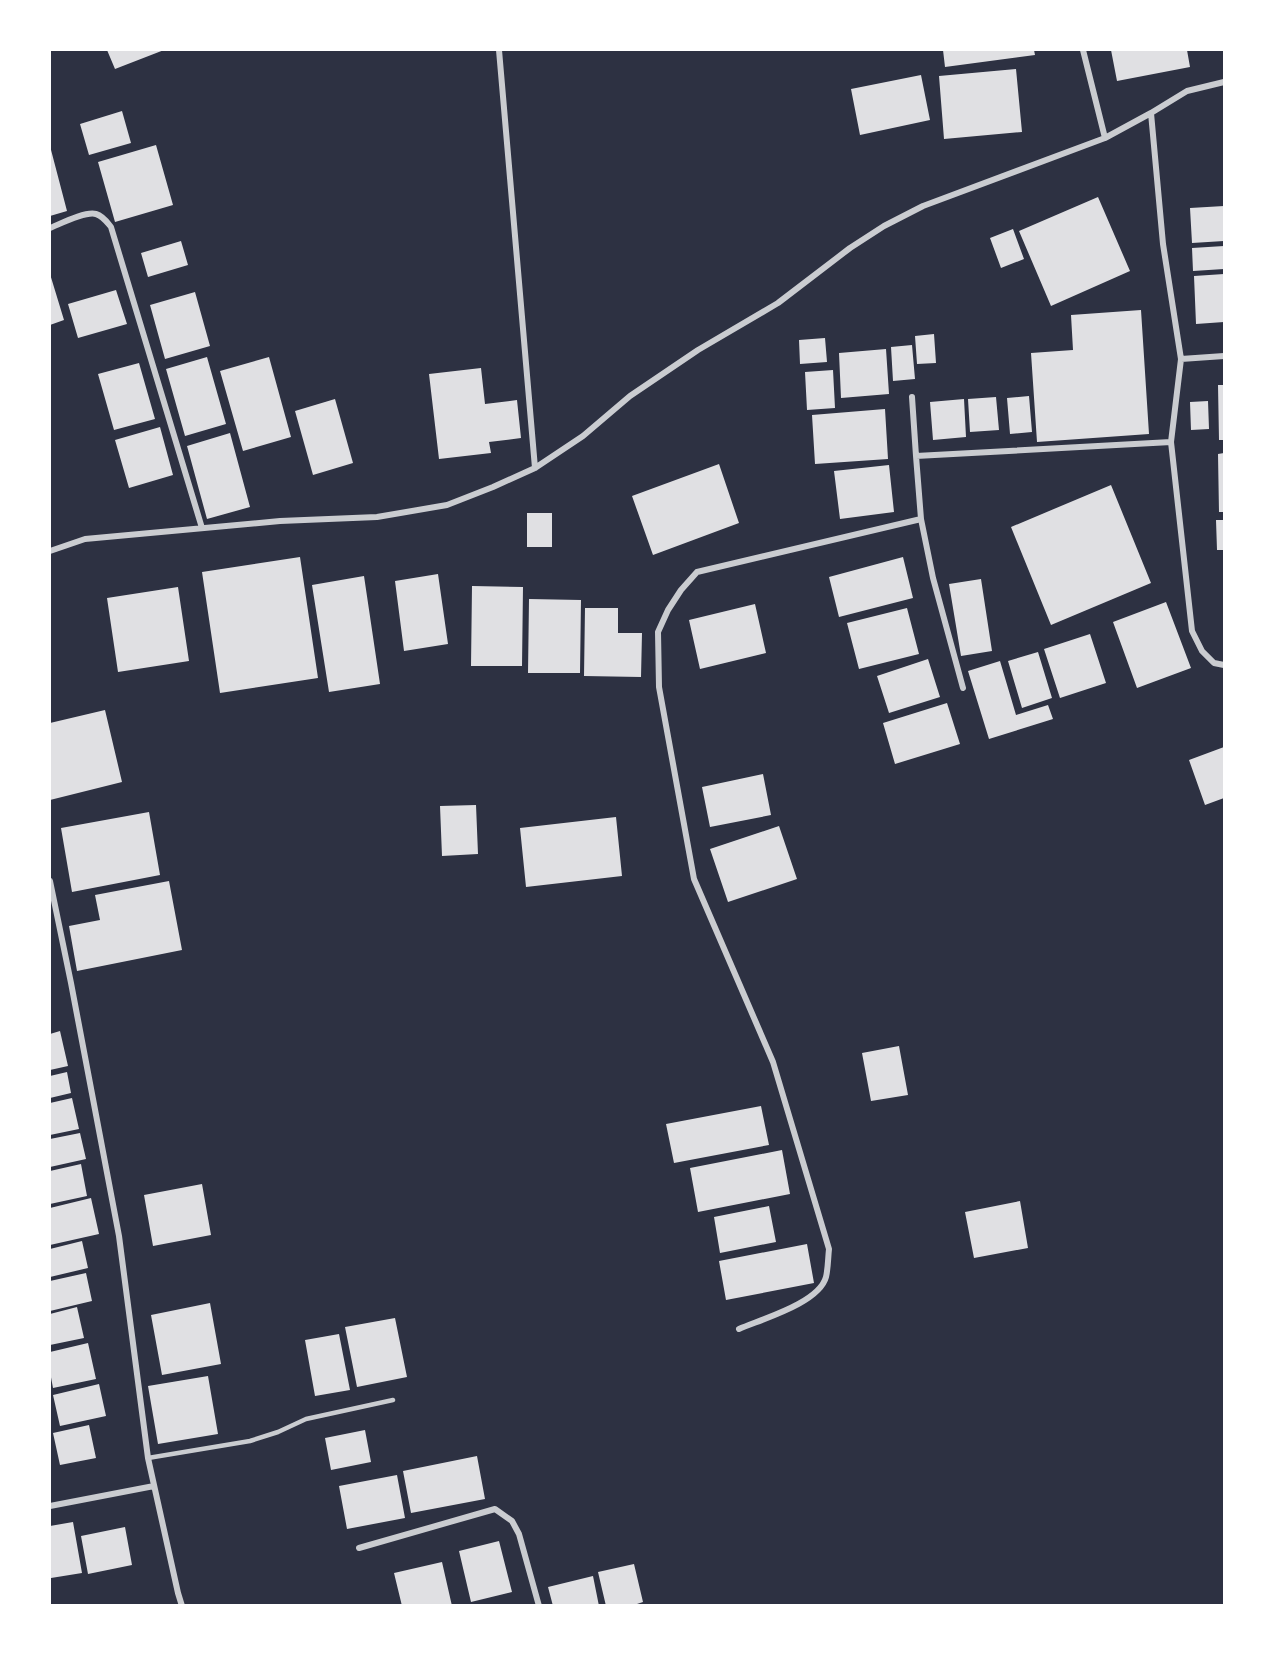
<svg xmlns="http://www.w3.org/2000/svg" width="1274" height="1655" viewBox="0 0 1274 1655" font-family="'Titillium Web',sans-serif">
	<rect width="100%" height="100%" fill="#2d3142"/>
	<path fill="#e0e0e3" d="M 107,50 L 164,50 L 115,69 Z
		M 943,50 L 1034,50 L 1035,55 L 945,67 Z
		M 1111,50 L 1187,50 L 1190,67 L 1117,81 Z
		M 1016,69 L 1022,132 L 944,139 L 939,76 Z
		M 921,75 L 930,120 L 860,135 L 851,89 Z
		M 122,111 L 131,143 L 89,155 L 80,124 Z
		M 156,145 L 173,205 L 115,222 L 98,162 Z
		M 50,146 L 67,211 L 50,216 Z
		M 1098,197 L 1130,271 L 1051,306 L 1019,231 Z
		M 1224,206 L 1224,241 L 1192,243 L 1190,208 Z
		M 1013,229 L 1024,259 L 1001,268 L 990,238 Z
		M 181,241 L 188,265 L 148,277 L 141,253 Z
		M 1224,246 L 1224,269 L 1193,271 L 1192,248 Z
		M 50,274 L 64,320 L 50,325 Z
		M 1224,274 L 1224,322 L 1196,324 L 1194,276 Z
		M 116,290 L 127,324 L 78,338 L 68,304 Z
		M 195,292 L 210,346 L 165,359 L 150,305 Z
		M 1141,310 L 1149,434 L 1037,442 L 1031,353 L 1073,350 L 1071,315 Z
		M 934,334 L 936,363 L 917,364 L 915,336 Z
		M 825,338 L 827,362 L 800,364 L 799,340 Z
		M 912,345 L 915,379 L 893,381 L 891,347 Z
		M 886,349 L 889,394 L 841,398 L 839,353 Z
		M 207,357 L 226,424 L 185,436 L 166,369 Z
		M 269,357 L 291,437 L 243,451 L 220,371 Z
		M 139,363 L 155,419 L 114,430 L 98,374 Z
		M 481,368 L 485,404 L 517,400 L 521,438 L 489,442 L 491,453 L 439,459 L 429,374 Z
		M 833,370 L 835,408 L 807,410 L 805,372 Z
		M 1218,385 L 1224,385 L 1224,440 L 1219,440 Z
		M 1029,396 L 1032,432 L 1010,434 L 1007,398 Z
		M 996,397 L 999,430 L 970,432 L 968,399 Z
		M 335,399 L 353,463 L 313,475 L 295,411 Z
		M 964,399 L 966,437 L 933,440 L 930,402 Z
		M 1208,401 L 1209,429 L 1191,430 L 1190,402 Z
		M 885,409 L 888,459 L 815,464 L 812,415 Z
		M 160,427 L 173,475 L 129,488 L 115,440 Z
		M 230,433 L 250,507 L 207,519 L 187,446 Z
		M 1224,453 L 1224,512 L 1219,512 L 1218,454 Z
		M 719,464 L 739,523 L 653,555 L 632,496 Z
		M 889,465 L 894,512 L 840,519 L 834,471 Z
		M 1111,485 L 1151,583 L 1051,625 L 1011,527 Z
		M 527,513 L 552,513 L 552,547 L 527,547 Z
		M 1216,520 L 1224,520 L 1224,550 L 1217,550 Z
		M 300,557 L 318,678 L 220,693 L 202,572 Z
		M 903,557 L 913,598 L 839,617 L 829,577 Z
		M 438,574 L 448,644 L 404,651 L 395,581 Z
		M 364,576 L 380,684 L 329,692 L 312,585 Z
		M 981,579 L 992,651 L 961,656 L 949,584 Z
		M 472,586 L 523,587 L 522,666 L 471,666 Z
		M 178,587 L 189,661 L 118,672 L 107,598 Z
		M 529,599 L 581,600 L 580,673 L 528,673 Z
		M 1166,602 L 1191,668 L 1137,688 L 1113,622 Z
		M 755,604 L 766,653 L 700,669 L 689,620 Z
		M 585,608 L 618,608 L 618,633 L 642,633 L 641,677 L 584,676 Z
		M 907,608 L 919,654 L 859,669 L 847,623 Z
		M 1090,634 L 1106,683 L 1060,698 L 1044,649 Z
		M 1038,652 L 1052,698 L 1022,708 L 1008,661 Z
		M 928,659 L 940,697 L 889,713 L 877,676 Z
		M 1000,661 L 1016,715 L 1048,705 L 1053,719 L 989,739 L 968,671 Z
		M 947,703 L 960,744 L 895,764 L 883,723 Z
		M 105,710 L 122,782 L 50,800 L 50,723 Z
		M 1224,747 L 1224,798 L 1205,805 L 1189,760 Z
		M 763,774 L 771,815 L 710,827 L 702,787 Z
		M 476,805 L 478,854 L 442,856 L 440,806 Z
		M 149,812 L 160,875 L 72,892 L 61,828 Z
		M 616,817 L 622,876 L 526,887 L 520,828 Z
		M 779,826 L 797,879 L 728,902 L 710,849 Z
		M 169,881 L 182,950 L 77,971 L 69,926 L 100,920 L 95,895 Z
		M 60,1031 L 68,1066 L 50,1070 L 50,1034 Z
		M 899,1046 L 908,1095 L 871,1101 L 862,1053 Z
		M 67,1072 L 71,1093 L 50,1098 L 50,1076 Z
		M 72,1098 L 79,1129 L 50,1135 L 50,1103 Z
		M 761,1106 L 769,1145 L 674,1163 L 666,1124 Z
		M 80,1133 L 86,1159 L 50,1167 L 50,1139 Z
		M 782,1150 L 790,1194 L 698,1212 L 690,1168 Z
		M 81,1164 L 87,1196 L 50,1204 L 50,1171 Z
		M 202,1184 L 211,1235 L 153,1246 L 144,1195 Z
		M 91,1198 L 99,1234 L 50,1245 L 50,1208 Z
		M 1020,1201 L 1028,1248 L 974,1258 L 965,1212 Z
		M 769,1206 L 776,1242 L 720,1253 L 714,1217 Z
		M 82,1241 L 88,1268 L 50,1277 L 50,1249 Z
		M 807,1244 L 814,1283 L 726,1300 L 719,1261 Z
		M 86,1273 L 92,1301 L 50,1311 L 50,1281 Z
		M 210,1303 L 221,1364 L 162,1375 L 151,1315 Z
		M 77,1307 L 84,1338 L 50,1345 L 50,1314 Z
		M 395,1318 L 407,1377 L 357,1387 L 345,1327 Z
		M 339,1334 L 350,1390 L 315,1396 L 305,1340 Z
		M 88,1343 L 96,1379 L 53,1388 L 50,1372 L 50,1352 Z
		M 208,1376 L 218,1434 L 158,1444 L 148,1386 Z
		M 99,1384 L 106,1416 L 60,1426 L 53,1395 Z
		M 89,1425 L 96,1458 L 60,1465 L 53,1433 Z
		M 365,1430 L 371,1462 L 331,1470 L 325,1438 Z
		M 477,1456 L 485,1499 L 411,1513 L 403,1471 Z
		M 397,1475 L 405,1518 L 347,1529 L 339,1486 Z
		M 73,1522 L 82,1573 L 51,1578 L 50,1570 L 50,1526 Z
		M 125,1527 L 132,1565 L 88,1574 L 81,1536 Z
		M 499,1541 L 512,1592 L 471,1602 L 459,1551 Z
		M 442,1562 L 452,1606 L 402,1606 L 394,1573 Z
		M 634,1564 L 643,1602 L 631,1606 L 606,1606 L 598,1572 Z
		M 593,1576 L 599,1606 L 553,1606 L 548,1587 Z"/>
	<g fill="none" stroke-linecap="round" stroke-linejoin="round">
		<path stroke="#caccd0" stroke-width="4.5" d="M 148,1458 L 250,1441 L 278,1432 L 306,1419 L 393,1400"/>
		<path stroke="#caccd0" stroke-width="6" d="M 499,50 L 535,468
			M 1083,50 L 1105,138
			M 1151,113 L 1163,244 L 1181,359 L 1171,442 L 1192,631 L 1202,651 L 1214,663 L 1224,665
			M 50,228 C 60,224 85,211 96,214 C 103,216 107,222 111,227 L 202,528
			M 1181,359 L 1224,356
			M 912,397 L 916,456 L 1171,442
			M 916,456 L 921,519 L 933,578 L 963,688
			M 50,551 L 85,539 L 280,521 L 377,517 L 447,505 L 493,487 L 535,468 L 583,436 L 630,396 L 698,350 L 778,303 L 850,248 L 884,226 L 923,206 L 1105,138 L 1151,113 L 1187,91 L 1224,82
			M 50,881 L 71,983 L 119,1236 L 148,1458 L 178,1593 L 182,1606
			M 739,1329 C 762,1319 819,1303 826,1277 C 828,1269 828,1258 829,1249 L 773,1062 L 694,879 L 659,687 L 658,632 L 668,610 L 681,590 L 697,572 L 921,519
			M 50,1506 L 154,1486
			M 359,1548 L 495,1509 L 512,1521 L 519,1534 L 539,1606"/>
	</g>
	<rect width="1274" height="1655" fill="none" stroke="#ffffff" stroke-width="102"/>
</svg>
